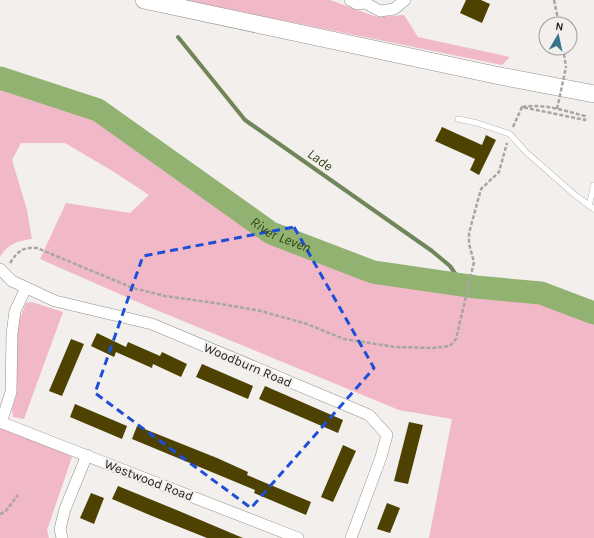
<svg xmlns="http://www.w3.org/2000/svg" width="594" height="538" viewBox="0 0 594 538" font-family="Karla,sans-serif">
	<rect width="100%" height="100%" fill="#f2efec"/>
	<path fill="#f1b9c8" d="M 183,0 L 330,0 L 377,17 L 404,15 L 418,37 L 510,57 L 502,65 Z
		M 0,78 L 98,110 L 271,233 L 373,272 L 476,287 L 541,293 L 594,313 L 594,538 L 429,538 L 452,419 L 399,410 L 149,307 L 40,259 L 66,203 L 130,213 L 149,195 L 114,172 L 65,143 L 21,143 L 12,160 L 27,210 L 32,239 C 17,241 8,244 0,257 Z
		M 32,302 L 63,312 L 24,419 L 13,417 L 12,409 L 17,392 L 17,326 L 26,303 Z
		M 0,422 L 22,431 L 72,457 L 47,530 L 49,538 L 0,538 Z"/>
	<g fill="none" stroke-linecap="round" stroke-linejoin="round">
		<path stroke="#708658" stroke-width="4" d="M 178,37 L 245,120 L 432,251 L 450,266 L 463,285"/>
		<path stroke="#92b271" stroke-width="23" id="s1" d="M 0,78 L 98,110 L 271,233 L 373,272 L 476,287 L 541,293 L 594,313"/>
	</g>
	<path fill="#4e4203" d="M 466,0 L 481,0 L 490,4 L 482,23 L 460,13 Z
		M 442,127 L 482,145 L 486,135 L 496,140 L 479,175 L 470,170 L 475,159 L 435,141 Z
		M 97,333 L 126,347 L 128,342 L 160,356 L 162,352 L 187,364 L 181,377 L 153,364 L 152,368 L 116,352 L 114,357 L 91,346 Z
		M 71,339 L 84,344 L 62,396 L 49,391 Z
		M 202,364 L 253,386 L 248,399 L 196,377 Z
		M 265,386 L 343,420 L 338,433 L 259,399 Z
		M 75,404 L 127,426 L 122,439 L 70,417 Z
		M 409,422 L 423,425 L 408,484 L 394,481 Z
		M 137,426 L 217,458 L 248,472 L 247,475 L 311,502 L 306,515 L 254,493 L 255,490 L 132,439 Z
		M 343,445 L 356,451 L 333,502 L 321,497 Z
		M 118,486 L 179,511 L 243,538 L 207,538 L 152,516 L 112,499 Z
		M 91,493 L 104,498 L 94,524 L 80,518 Z
		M 387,503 L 400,508 L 390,533 L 377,529 Z"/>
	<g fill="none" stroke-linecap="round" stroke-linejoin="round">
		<g stroke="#92908d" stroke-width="6">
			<path id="lane" d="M 458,119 L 477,123 L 510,134 L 526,152 L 575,195 L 594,209
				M 589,206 L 594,185"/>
		</g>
		<g stroke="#92908d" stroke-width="12">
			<path id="street" d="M 350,0 L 357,4 L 365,3 L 380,11 L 394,9 L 405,0
				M 0,269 L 12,281 L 55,301 L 152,324 L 369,415 L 387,435 L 381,457 L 351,538
				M 0,422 L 298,538
				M 1,423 L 11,392 L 12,334 L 15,311 L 26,288
				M 62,538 L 60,529 L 65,509 L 87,455"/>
		</g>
		<g stroke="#92908d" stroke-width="18">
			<path id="primary" d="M 144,0 L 495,75 L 594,94"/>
		</g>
		<path stroke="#a8a5a3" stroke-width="2.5" stroke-dasharray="4 2" stroke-linecap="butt" d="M 554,0 L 559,24
			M 563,48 L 566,67
			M 513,127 L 522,107 L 585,120 L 585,116 C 565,111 543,103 522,107
			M 10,263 C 18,251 22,247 37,248 L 133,288 L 165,296 L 215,303 L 261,311 L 307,324 L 344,339 L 395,347 L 433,348 L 450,346 L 456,339 L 474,262 L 469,244 L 469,233 L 481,189 L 499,172 L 507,143
			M 0,514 L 5,512 L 18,495"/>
		<use href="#lane" stroke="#fff" stroke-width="5.5"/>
		<use href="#street" stroke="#fff" stroke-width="11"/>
		<use href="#primary" stroke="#fff" stroke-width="17"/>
		<path stroke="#a8a5a3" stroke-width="2.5" stroke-dasharray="4 2" stroke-linecap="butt" d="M 557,109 L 566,67"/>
	</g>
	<path fill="none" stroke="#1d4ed8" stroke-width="3" stroke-dasharray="8 5" stroke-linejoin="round" d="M 294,227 L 374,368 L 251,508 L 95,393 L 143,256 Z"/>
	<g text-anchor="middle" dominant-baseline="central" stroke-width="4" stroke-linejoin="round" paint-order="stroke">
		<g font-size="13" fill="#201f1e" stroke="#f2efec">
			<text transform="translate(248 365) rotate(23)">Woodburn Road</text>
			<text transform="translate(149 480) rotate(21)">Westwood Road</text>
		</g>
		<g font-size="14" font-style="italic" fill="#2d4212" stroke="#f2efec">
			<text transform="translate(320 160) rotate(35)">Lade</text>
			<text stroke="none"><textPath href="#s1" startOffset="325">River Leven</textPath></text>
		</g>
	</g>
	<g transform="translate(558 36) rotate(9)"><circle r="19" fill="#f2efec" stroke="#9e9c9a"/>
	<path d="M0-3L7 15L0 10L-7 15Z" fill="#38748b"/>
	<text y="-6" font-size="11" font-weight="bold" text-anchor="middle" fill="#201f1e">N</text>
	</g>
</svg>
